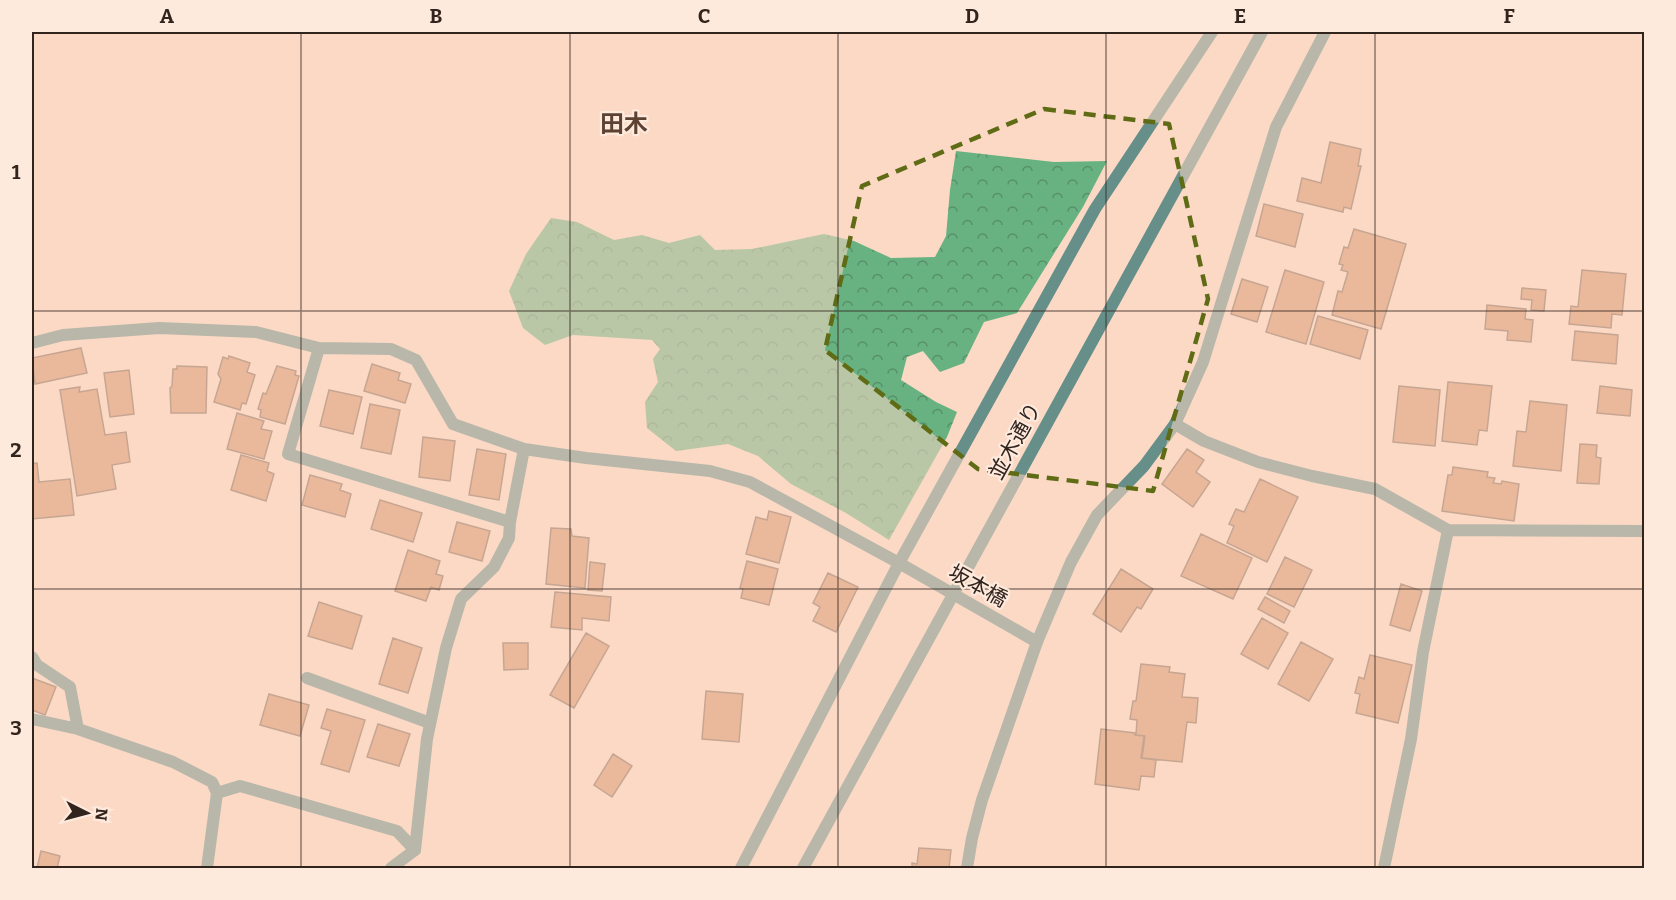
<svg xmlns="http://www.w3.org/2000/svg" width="1676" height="900" viewBox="0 0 1676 900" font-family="Bitter,'Noto Sans JP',serif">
	<defs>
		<pattern id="forest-crowns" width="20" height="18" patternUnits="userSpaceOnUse" patternTransform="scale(1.5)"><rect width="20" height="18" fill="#68b181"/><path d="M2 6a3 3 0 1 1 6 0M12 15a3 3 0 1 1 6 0" fill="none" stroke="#569069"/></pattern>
	</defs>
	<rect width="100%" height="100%" fill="#fbd9c5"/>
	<path fill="url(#forest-crowns)" d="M 956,151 L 1054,162 L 1107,161 L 1083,207 L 1017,313 L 984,322 L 964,363 L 940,372 L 923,351 L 907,357 L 901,380 L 936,402 L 957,412 L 947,437 L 889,540 L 846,513 L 791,484 L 758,456 L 728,444 L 676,451 L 647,428 L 645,402 L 658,382 L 653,359 L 660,349 L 652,340 L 573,335 L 545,345 L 523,328 L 509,291 L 526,254 L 551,218 L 577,222 L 614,240 L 642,235 L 669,243 L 700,235 L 715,250 L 752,249 L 824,234 L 854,241 L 891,258 L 935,257 L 946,236 L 950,190 Z"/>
	<path fill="#d69167" stroke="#866957" stroke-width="1.5" d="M 1330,142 L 1361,149 L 1358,166 L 1361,166 L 1351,209 L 1344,207 L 1343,212 L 1297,201 L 1302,178 L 1321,183 Z
		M 1264,204 L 1303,214 L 1295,247 L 1256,236 Z
		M 1354,229 L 1406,244 L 1381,329 L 1332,315 L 1338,291 L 1342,292 L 1348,272 L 1341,270 L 1343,265 L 1339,264 L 1344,247 L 1348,248 Z
		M 1285,270 L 1324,282 L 1306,344 L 1266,332 Z
		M 1582,270 L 1626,274 L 1622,315 L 1612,314 L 1611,328 L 1569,324 L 1571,306 L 1578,307 Z
		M 1242,279 L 1268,287 L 1257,322 L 1231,314 Z
		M 1522,288 L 1546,290 L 1544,311 L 1531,310 L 1532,300 L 1521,299 Z
		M 1487,305 L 1526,309 L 1525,319 L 1533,320 L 1531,342 L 1507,340 L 1508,331 L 1485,329 Z
		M 1318,316 L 1368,330 L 1360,359 L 1310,344 Z
		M 1575,331 L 1618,335 L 1616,364 L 1572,360 Z
		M 81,348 L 87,373 L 35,384 L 32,358 Z
		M 229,356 L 250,363 L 247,372 L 255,375 L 246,404 L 242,403 L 240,410 L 214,402 L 221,379 L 218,374 L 223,357 L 228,359 Z
		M 372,364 L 400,373 L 398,380 L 411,384 L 405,403 L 364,391 Z
		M 177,366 L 207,367 L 206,413 L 171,413 L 170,388 L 172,386 L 173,369 L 177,369 Z
		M 277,366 L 296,371 L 295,375 L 299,376 L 285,424 L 260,417 L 261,410 L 258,409 L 263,393 L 266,394 Z
		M 129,370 L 134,414 L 110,417 L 104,373 Z
		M 1448,382 L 1492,386 L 1487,431 L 1479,430 L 1477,445 L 1442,441 Z
		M 1399,386 L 1440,390 L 1435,446 L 1393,442 Z
		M 1600,386 L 1632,390 L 1630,416 L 1597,413 Z
		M 80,387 L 79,392 L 97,389 L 105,435 L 126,432 L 130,462 L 112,465 L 116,489 L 77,496 L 60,390 Z
		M 329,390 L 362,397 L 353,434 L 320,426 Z
		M 1530,401 L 1567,405 L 1561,471 L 1513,466 L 1517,431 L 1526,432 Z
		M 370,404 L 400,410 L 391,454 L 361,448 Z
		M 237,413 L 264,421 L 261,429 L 272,431 L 264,459 L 227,449 Z
		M 423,437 L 455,441 L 450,481 L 419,477 Z
		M 1580,444 L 1597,445 L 1596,457 L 1601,458 L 1599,484 L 1577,483 Z
		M 477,449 L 506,454 L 499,500 L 469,495 Z
		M 1187,449 L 1204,460 L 1196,472 L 1210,482 L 1193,507 L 1162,484 Z
		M 241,455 L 269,463 L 267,471 L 274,474 L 266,501 L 231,490 Z
		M 37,463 L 39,482 L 70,479 L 74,515 L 32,519 L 32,464 Z
		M 1453,467 L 1488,472 L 1487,477 L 1495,478 L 1493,483 L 1501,484 L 1502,481 L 1519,484 L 1514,521 L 1442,511 L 1448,475 L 1452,475 Z
		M 310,475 L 342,484 L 340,490 L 351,494 L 345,517 L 302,505 Z
		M 1260,479 L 1298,497 L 1267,562 L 1227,543 L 1234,526 L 1229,524 L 1236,509 L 1244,512 Z
		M 380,500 L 422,513 L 413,542 L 371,529 Z
		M 769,511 L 791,517 L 779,563 L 746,554 L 756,517 L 767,520 Z
		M 457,522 L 490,531 L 482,561 L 449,552 Z
		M 551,528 L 571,529 L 572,536 L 589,538 L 585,588 L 546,584 Z
		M 1201,534 L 1252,558 L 1233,599 L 1181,576 Z
		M 408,550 L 440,561 L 436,574 L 443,576 L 439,590 L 431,587 L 426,601 L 395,591 Z
		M 1285,557 L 1312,570 L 1294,607 L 1267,594 Z
		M 747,561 L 778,569 L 769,605 L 741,598 L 743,589 L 740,588 Z
		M 590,562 L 605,564 L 602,591 L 588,590 Z
		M 1121,569 L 1153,589 L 1141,609 L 1137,607 L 1121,632 L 1093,614 Z
		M 828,573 L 858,587 L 836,632 L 813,621 L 820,607 L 813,603 Z
		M 1401,584 L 1422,591 L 1410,631 L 1390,625 Z
		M 555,592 L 611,597 L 609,621 L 582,618 L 582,630 L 551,627 Z
		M 1265,597 L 1290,611 L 1284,623 L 1258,609 Z
		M 319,602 L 362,616 L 352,649 L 308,636 Z
		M 1262,618 L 1288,633 L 1268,669 L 1241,654 Z
		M 586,633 L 609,646 L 574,708 L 550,695 Z
		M 393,638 L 422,648 L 408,693 L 379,684 Z
		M 1301,642 L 1333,659 L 1309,701 L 1278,684 Z
		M 503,643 L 528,643 L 528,669 L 504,670 Z
		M 1370,655 L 1412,665 L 1398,723 L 1356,713 L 1360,694 L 1355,693 L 1359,677 L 1364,679 Z
		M 1141,664 L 1170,667 L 1169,672 L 1185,674 L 1182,697 L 1198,698 L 1196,723 L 1187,722 L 1182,762 L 1142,758 L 1145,736 L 1136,735 L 1137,720 L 1130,719 L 1133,701 L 1136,701 Z
		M 32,678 L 56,687 L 45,715 L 32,710 Z
		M 706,691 L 743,694 L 739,742 L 702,739 Z
		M 269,694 L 309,705 L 300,736 L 260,725 Z
		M 327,709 L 365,720 L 349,772 L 321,764 L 331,731 L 321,728 Z
		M 378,724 L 410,734 L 399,766 L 367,757 Z
		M 1101,729 L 1135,733 L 1135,735 L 1144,736 L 1141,758 L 1156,760 L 1154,777 L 1141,776 L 1139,790 L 1095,784 Z
		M 613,754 L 632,766 L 612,797 L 594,785 Z
		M 919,848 L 951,850 L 949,868 L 912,868 L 912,863 L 917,864 Z
		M 41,851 L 60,856 L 57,868 L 37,868 Z"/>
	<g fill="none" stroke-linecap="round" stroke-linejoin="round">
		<path stroke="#668f89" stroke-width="12" d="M 1175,424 L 1204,441 L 1258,462 L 1312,476 L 1375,489 L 1448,530 L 1423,652 L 1411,739 L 1384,868
			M 1448,530 L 1644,531
			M 307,678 L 430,723
			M 217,793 L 240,786 L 397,831 L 415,850
			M 741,868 L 899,563 L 1095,209 L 1212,32"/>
		<path stroke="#668f89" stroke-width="12" d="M 32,343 L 63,335 L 159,328 L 256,332 L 319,348 L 391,349 L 416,360 L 453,424 L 524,449 L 586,458 L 710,471 L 750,482 L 899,563
			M 319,348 L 288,454 L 510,522
			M 32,657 L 37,665 L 70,687 L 78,729 L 173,762 L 212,782 L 217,793 L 207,868
			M 32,719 L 78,729
			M 391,868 L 415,850 L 427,739 L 446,648 L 461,599 L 494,567 L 509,538 L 510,522 L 524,449
			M 967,868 L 972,838 L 982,800 L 1037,642 L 1071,562 L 1097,515 L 1144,466 L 1175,424 L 1203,362 L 1276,127 L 1325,32"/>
		<path stroke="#668f89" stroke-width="12" d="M 803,868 L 1262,32"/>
		<path stroke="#668f89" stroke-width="12" d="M 899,563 L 1037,642"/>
	</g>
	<path d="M0 0H1676V900H0ZM 1044,109 L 1169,124 L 1208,299 L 1153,491 L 978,469 L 825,350 L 862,186 Z" fill="#fbd9c5" fill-opacity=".55" fill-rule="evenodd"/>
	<path fill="none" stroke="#5f6c15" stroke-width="4.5" stroke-dasharray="12 8" stroke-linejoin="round" d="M 1044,109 L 1169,124 L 1208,299 L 1153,491 L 978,469 L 825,350 L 862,186 Z"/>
	<path fill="none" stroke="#31241d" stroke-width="1.5" stroke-opacity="0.55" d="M 301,32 L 301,868M 570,32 L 570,868M 838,32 L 838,868M 1106,32 L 1106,868M 1375,32 L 1375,868M 32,311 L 1644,311M 32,589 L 1644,589"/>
	<g text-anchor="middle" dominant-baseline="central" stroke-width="4.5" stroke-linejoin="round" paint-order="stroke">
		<g font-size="21" fill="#31241d" stroke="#fee9dd">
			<text transform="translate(1015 441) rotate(-61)">並木通り</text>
			<text transform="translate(978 586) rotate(29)">坂本橋</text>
		</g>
		<g font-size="24" font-weight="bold" fill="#5d4232" stroke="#fee9dd">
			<text x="624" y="124">田木</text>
		</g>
	</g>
	<rect width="1676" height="900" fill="none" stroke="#fee9dd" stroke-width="66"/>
	<g transform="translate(87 813) rotate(96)" stroke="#fee9dd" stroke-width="4.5" paint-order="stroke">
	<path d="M0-4.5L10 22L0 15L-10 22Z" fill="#31241d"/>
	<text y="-9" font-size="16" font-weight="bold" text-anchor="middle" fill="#31241d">N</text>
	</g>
	<rect x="33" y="33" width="1610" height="834" fill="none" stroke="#31241d" stroke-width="2"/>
	<g font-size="20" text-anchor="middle" font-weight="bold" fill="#31241d">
		<text x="167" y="23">A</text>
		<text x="436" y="23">B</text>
		<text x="704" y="23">C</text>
		<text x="972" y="23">D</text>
		<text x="1240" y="23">E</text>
		<text x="1509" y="23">F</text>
		<text x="16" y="179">1</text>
		<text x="16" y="457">2</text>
		<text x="16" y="735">3</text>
	</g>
</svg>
